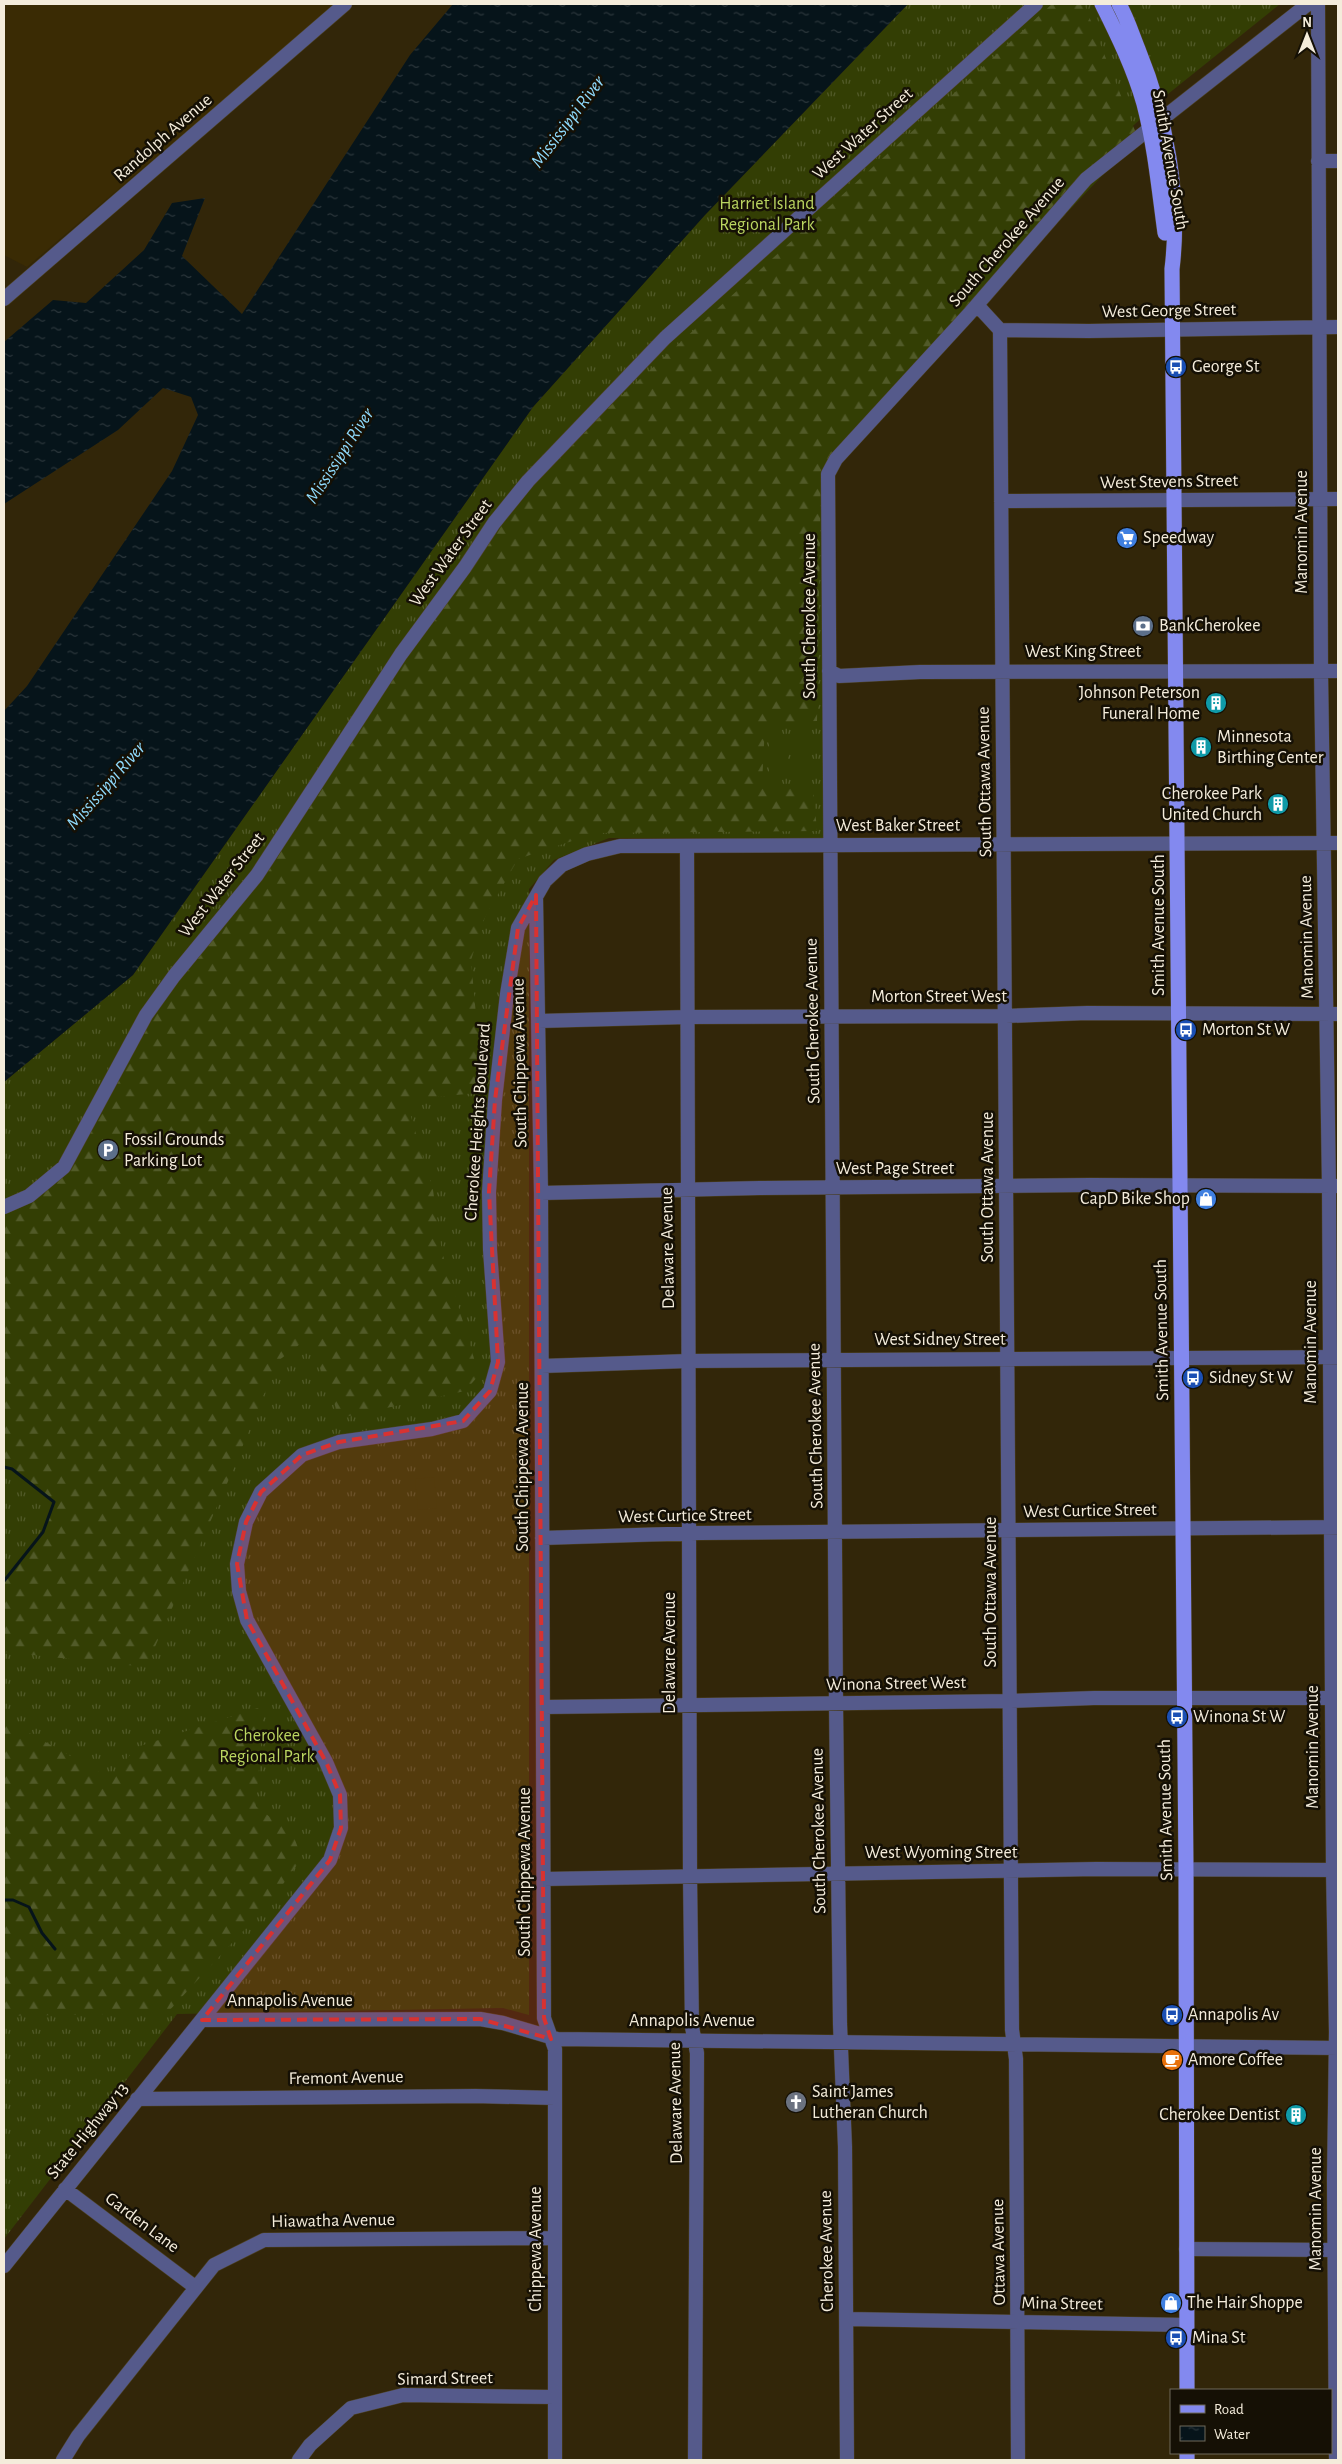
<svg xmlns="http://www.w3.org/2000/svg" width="1342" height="2464" viewBox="0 0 1342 2464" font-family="'Alegreya Sans',sans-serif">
	<defs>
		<pattern id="grass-tufts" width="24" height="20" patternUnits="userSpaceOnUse" patternTransform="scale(1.25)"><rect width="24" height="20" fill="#333e04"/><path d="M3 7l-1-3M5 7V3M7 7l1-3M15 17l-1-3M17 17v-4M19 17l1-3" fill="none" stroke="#515a28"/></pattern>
		<pattern id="forest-firs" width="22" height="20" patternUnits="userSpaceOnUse" patternTransform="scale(1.25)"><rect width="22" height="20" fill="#333e04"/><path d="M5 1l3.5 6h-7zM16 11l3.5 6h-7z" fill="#515a28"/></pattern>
		<pattern id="water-ripples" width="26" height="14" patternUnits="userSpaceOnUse" patternTransform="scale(1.25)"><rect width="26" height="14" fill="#06141a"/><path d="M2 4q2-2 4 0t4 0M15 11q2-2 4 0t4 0" fill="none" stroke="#2b363b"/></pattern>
	</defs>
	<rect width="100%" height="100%" fill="#322609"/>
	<path fill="#3a2b04" d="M 4,4 L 336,4 L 27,267 L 4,255 Z"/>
	<path fill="url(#grass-tufts)" d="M 908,4 L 1280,4 L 1168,94 L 1068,185 L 821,471 L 824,838 L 609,838 L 554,860 L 529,889 L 529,2015 L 503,2008 L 177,2014 L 4,2239 L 4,1082 L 133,975 L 533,407 L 705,215 Z"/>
	<path fill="url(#forest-firs)" d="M 1052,4 L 1084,4 L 1138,138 L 821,471 L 817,721 L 765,725 L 762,784 L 813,785 L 817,831 L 596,833 L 518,859 L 485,917 L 471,960 L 476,1015 L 485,1031 L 476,1093 L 406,1100 L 433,1190 L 442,1252 L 479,1375 L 465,1391 L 340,1418 L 308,1338 L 278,1361 L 226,1486 L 146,1667 L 4,1652 L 4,1581 L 43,1532 L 54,1502 L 12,1469 L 4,1467 L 4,1207 L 70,1158 L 135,1032 L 257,875 L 528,481 Z
		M 264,1706 L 256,1806 L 293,1835 L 302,1858 L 270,1902 L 167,2013 L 4,2016 L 4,1719 L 110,1778 L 137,1747 Z"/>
	<path fill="#333e04" d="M 769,739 L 787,739 L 787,776 L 769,776 Z
		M 791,739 L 809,739 L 809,777 L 791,777 Z
		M 434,1477 L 437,1508 L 418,1510 L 415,1479 Z"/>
	<path fill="url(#water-ripples)" d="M 453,4 L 908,4 L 705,215 L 533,407 L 133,975 L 4,1082 L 4,711 L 27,686 L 172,471 L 198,415 L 191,397 L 163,388 L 118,430 L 4,504 L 4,342 L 53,300 L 86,303 L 144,250 L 172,203 L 205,198 L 182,256 L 242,314 L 410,55 Z"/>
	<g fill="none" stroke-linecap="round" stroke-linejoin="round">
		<path stroke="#06141a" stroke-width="3" d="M 4,1467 L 12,1469 L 54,1502 L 43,1532 L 4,1581
			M 4,1900 L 13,1900 L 29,1907 L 42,1933 L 55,1949"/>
		<g stroke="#4d4226" stroke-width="15">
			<path id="minor" d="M 1318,4 L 1321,672 L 1329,1186 L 1333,1870 L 1336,2032 L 1334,2181 L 1336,2460
				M 1162,119 L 1308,4
				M 1318,161 L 1338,161
				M 4,299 L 345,4
				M 977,305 L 1000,330
				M 1000,330 L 1012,2030 L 1016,2059 L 1018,2460
				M 1000,330 L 1089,331 L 1338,327
				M 1001,501 L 1338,499
				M 829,671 L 839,676 L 920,672 L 1338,671
				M 687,846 L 690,1876 L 692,2027 L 697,2053 L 695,2460
				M 536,898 L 541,1193 L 544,2018 L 555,2049 L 555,2460
				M 539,1021 L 687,1017 L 1006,1016 L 1087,1013 L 1338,1014
				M 541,1193 L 760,1188 L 1090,1185 L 1338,1186
				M 4,1207 L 29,1196 L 64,1167 L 146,1015 L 174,976 L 257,875 L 401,654 L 465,567 L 494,523 L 528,481 L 665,338 L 1036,4
				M 542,1366 L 688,1361 L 1338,1357
				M 542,1538 L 699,1533 L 1338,1527
				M 544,1707 L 1011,1701 L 1094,1698 L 1338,1698
				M 544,1879 L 1096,1869 L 1338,1870
				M 202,2020 L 480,2019 L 503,2023 L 557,2039 L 1338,2048
				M 137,2099 L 475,2096 L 555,2098
				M 65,2189 L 195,2287
				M 1186,2249 L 1334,2250
				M 4,2266 L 330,1860 L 341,1828 L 340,1795 L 326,1762 L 247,1620 L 239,1591 L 237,1564 L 246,1522 L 261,1492 L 302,1455 L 339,1442 L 432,1429 L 463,1421 L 490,1391 L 498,1362 L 490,1250 L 489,1192 L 495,1100 L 507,994 L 518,928 L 545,881 L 562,865 L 587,854 L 620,846 L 1338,843
				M 847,2319 L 1187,2325
				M 63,2460 L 78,2436 L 214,2265 L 264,2240 L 555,2238
				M 299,2460 L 310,2445 L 351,2408 L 403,2395 L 555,2397
				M 847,2460 L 845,2147 L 840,2024 L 836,1704 L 828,474 L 836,459 L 969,314 L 1086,179 L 1149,129"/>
		</g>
		<g stroke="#4d4226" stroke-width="16">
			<path id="major" d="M 1102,4 C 1118,36 1134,69 1144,104 C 1155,146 1159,190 1165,233
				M 1119,4 C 1127,18 1132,34 1138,49 C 1166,118 1181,195 1172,269 L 1186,1870 L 1187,2390
				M 1187,2453 L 1187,2460"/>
		</g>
		<use href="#minor" stroke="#555a8b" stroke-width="14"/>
		<use href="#major" stroke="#8389ef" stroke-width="15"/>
	</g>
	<path fill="#d83231" fill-opacity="0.2" stroke="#d83231" stroke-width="4" stroke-dasharray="10 6" stroke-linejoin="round" d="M 536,895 L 544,2018 L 551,2039 L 480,2019 L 202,2020 L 330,1860 L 341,1828 L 340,1795 L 326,1762 L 247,1620 L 237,1564 L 246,1522 L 261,1492 L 302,1455 L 339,1442 L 463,1421 L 490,1391 L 498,1362 L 489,1192 L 495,1100 L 518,928 Z"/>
	<defs>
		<g id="bus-disc" transform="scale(1.125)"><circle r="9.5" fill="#1a4fb4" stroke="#151005"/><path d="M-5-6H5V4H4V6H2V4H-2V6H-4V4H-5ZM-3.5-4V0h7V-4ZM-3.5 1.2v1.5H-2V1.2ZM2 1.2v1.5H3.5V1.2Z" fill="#fff"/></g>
		<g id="supermarket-disc" transform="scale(1.125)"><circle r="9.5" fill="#3f7fe0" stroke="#151005"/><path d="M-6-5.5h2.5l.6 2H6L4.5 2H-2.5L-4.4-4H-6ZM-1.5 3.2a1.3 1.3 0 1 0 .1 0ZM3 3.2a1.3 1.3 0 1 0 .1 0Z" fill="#fff"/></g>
		<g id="bank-disc" transform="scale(1.125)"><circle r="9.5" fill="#5c6f8a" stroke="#151005"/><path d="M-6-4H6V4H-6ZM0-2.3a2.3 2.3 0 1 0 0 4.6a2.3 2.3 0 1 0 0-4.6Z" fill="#fff"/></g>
		<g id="building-disc" transform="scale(1.125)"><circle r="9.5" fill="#0f9aa8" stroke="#151005"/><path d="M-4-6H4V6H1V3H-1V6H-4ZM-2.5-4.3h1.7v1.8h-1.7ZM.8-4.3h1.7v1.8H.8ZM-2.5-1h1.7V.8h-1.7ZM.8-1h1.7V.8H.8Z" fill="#fff"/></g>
		<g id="parking-disc" transform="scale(1.125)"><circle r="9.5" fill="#5c6f8a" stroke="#151005"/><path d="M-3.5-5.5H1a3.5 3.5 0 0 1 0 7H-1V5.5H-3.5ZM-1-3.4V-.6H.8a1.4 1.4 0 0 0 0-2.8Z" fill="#fff"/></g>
		<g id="shop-disc" transform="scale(1.125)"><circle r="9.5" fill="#3f7fe0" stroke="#151005"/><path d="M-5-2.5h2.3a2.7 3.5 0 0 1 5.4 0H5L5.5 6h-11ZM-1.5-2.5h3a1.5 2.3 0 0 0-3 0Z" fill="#fff"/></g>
		<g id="cafe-disc" transform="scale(1.125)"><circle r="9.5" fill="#e8710a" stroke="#151005"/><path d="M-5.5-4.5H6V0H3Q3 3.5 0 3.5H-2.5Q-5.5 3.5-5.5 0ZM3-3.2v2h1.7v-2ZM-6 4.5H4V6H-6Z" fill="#fff"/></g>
		<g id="church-disc" transform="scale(1.125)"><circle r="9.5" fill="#6b7280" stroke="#151005"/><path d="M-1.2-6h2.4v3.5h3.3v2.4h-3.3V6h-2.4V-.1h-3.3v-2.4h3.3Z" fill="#fff"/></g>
	</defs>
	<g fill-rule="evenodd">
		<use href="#bus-disc" x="1176" y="367"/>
		<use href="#supermarket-disc" x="1127" y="538"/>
		<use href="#bank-disc" x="1143" y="626"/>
		<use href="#building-disc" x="1216" y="703"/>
		<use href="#building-disc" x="1201" y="747"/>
		<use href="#building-disc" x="1278" y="804"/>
		<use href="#bus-disc" x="1186" y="1030"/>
		<use href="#parking-disc" x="108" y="1150"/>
		<use href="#shop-disc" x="1206" y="1199"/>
		<use href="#bus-disc" x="1193" y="1378"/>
		<use href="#bus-disc" x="1177" y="1717"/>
		<use href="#bus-disc" x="1172" y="2015"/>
		<use href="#cafe-disc" x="1172" y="2060"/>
		<use href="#church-disc" x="796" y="2102"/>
		<use href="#building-disc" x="1296" y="2115"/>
		<use href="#shop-disc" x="1171" y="2303"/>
		<use href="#bus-disc" x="1176" y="2338"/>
	</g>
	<g text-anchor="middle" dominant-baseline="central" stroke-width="5" stroke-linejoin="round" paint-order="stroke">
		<g font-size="18" fill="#f4ecdb" stroke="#151005">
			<text transform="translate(863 134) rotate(-42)">West Water Street</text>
			<text transform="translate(163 138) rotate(-41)">Randolph Avenue</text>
			<text transform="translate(1170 160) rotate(80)">Smith Avenue South</text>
			<text transform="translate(1007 242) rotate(-49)">South Cherokee Avenue</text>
			<text transform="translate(1169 311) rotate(-1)">West George Street</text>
			<text transform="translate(1169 482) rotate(-1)">West Stevens Street</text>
			<text transform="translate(1302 532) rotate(-90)">Manomin Avenue</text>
			<text transform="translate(451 553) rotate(-54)">West Water Street</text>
			<text transform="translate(810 616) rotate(-90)">South Cherokee Avenue</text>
			<text x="1083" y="652">West King Street</text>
			<text transform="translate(985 782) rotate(-91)">South Ottawa Avenue</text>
			<text x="898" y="826">West Baker Street</text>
			<text transform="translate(222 885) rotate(-52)">West Water Street</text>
			<text transform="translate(1159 925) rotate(-90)">Smith Avenue South</text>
			<text transform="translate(1307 937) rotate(-91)">Manomin Avenue</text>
			<text x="939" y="997">Morton Street West</text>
			<text transform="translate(813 1021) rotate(-91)">South Cherokee Avenue</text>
			<text transform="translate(520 1063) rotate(-91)">South Chippewa Avenue</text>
			<text transform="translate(478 1122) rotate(-86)">Cherokee Heights Boulevard</text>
			<text x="895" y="1169">West Page Street</text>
			<text transform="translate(988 1187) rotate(-90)">South Ottawa Avenue</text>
			<text transform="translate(668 1248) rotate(-91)">Delaware Avenue</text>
			<text transform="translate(1162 1330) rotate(-91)">Smith Avenue South</text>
			<text x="940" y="1340">West Sidney Street</text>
			<text transform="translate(1311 1342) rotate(-90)">Manomin Avenue</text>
			<text transform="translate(816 1426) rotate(-91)">South Cherokee Avenue</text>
			<text transform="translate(523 1467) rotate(-90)">South Chippewa Avenue</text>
			<text transform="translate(1090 1511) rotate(-1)">West Curtice Street</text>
			<text transform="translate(685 1516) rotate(-1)">West Curtice Street</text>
			<text transform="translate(991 1592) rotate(-90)">South Ottawa Avenue</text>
			<text transform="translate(670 1653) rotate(-90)">Delaware Avenue</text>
			<text transform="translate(896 1684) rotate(-1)">Winona Street West</text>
			<text transform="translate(1313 1747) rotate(-90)">Manomin Avenue</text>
			<text transform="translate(1166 1810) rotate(-91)">Smith Avenue South</text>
			<text transform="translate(819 1831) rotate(-91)">South Cherokee Avenue</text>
			<text x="941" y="1853">West Wyoming Street</text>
			<text transform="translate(525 1872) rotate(-90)">South Chippewa Avenue</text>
			<text x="290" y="2001">Annapolis Avenue</text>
			<text x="692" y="2021">Annapolis Avenue</text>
			<text transform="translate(346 2078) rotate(-1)">Fremont Avenue</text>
			<text transform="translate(676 2103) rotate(-91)">Delaware Avenue</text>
			<text transform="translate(88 2131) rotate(-51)">State Highway 13</text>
			<text transform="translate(1316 2209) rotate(-90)">Manomin Avenue</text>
			<text transform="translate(333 2221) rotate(-1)">Hiawatha Avenue</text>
			<text transform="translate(142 2223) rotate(37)">Garden Lane</text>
			<text transform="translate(536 2249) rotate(-90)">Chippewa Avenue</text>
			<text transform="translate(827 2251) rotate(-91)">Cherokee Avenue</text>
			<text transform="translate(999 2252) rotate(-91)">Ottawa Avenue</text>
			<text transform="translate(1062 2304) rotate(1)">Mina Street</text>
			<text transform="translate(445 2379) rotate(-1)">Simard Street</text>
		</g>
		<g font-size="18" fill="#bad560" stroke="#151005">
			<text x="767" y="204">Harriet Island<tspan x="767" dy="21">Regional Park</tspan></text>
			<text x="267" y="1736">Cherokee<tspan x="267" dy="21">Regional Park</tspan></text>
		</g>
		<g font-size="18" fill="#f4ecdb" stroke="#151005" text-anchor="start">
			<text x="1192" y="367">George St</text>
			<text x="1143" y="538">Speedway</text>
			<text x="1159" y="626">BankCherokee</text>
			<text x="1200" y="693" text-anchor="end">Johnson Peterson<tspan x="1200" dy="21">Funeral Home</tspan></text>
			<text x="1217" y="737">Minnesota<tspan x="1217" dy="21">Birthing Center</tspan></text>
			<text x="1262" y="794" text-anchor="end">Cherokee Park<tspan x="1262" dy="21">United Church</tspan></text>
			<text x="1202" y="1030">Morton St W</text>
			<text x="124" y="1140">Fossil Grounds<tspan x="124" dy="21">Parking Lot</tspan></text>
			<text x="1190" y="1199" text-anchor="end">CapD Bike Shop</text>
			<text x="1209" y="1378">Sidney St W</text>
			<text x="1193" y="1717">Winona St W</text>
			<text x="1188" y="2015">Annapolis Av</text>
			<text x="1188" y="2060">Amore Coffee</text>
			<text x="812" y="2092">Saint James<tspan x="812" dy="21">Lutheran Church</tspan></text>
			<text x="1280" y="2115" text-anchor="end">Cherokee Dentist</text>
			<text x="1187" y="2303">The Hair Shoppe</text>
			<text x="1192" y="2338">Mina St</text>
		</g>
		<g font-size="19" font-style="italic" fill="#8fdafc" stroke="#151005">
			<text transform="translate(568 122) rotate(-53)">Mississippi River</text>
			<text transform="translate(340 456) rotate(-57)">Mississippi River</text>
			<text transform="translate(106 786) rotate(-49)">Mississippi River</text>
		</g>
	</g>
	<rect width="1342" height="2464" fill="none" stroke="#f4ecdb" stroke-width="10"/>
	<rect x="1170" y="2389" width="162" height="65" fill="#151005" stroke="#6e685b"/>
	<rect x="1180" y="2405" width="25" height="8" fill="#8389ef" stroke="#6e685b"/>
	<text x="1214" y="2414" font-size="15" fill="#f4ecdb">Road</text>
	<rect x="1180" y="2426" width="25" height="15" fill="url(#water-ripples)" stroke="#6e685b"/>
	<text x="1214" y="2439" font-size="15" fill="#f4ecdb">Water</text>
	<g transform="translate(1307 35)" stroke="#151005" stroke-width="4" paint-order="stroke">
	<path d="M0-4L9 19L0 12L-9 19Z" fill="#f4ecdb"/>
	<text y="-8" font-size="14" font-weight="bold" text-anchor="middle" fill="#f4ecdb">N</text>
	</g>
</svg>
